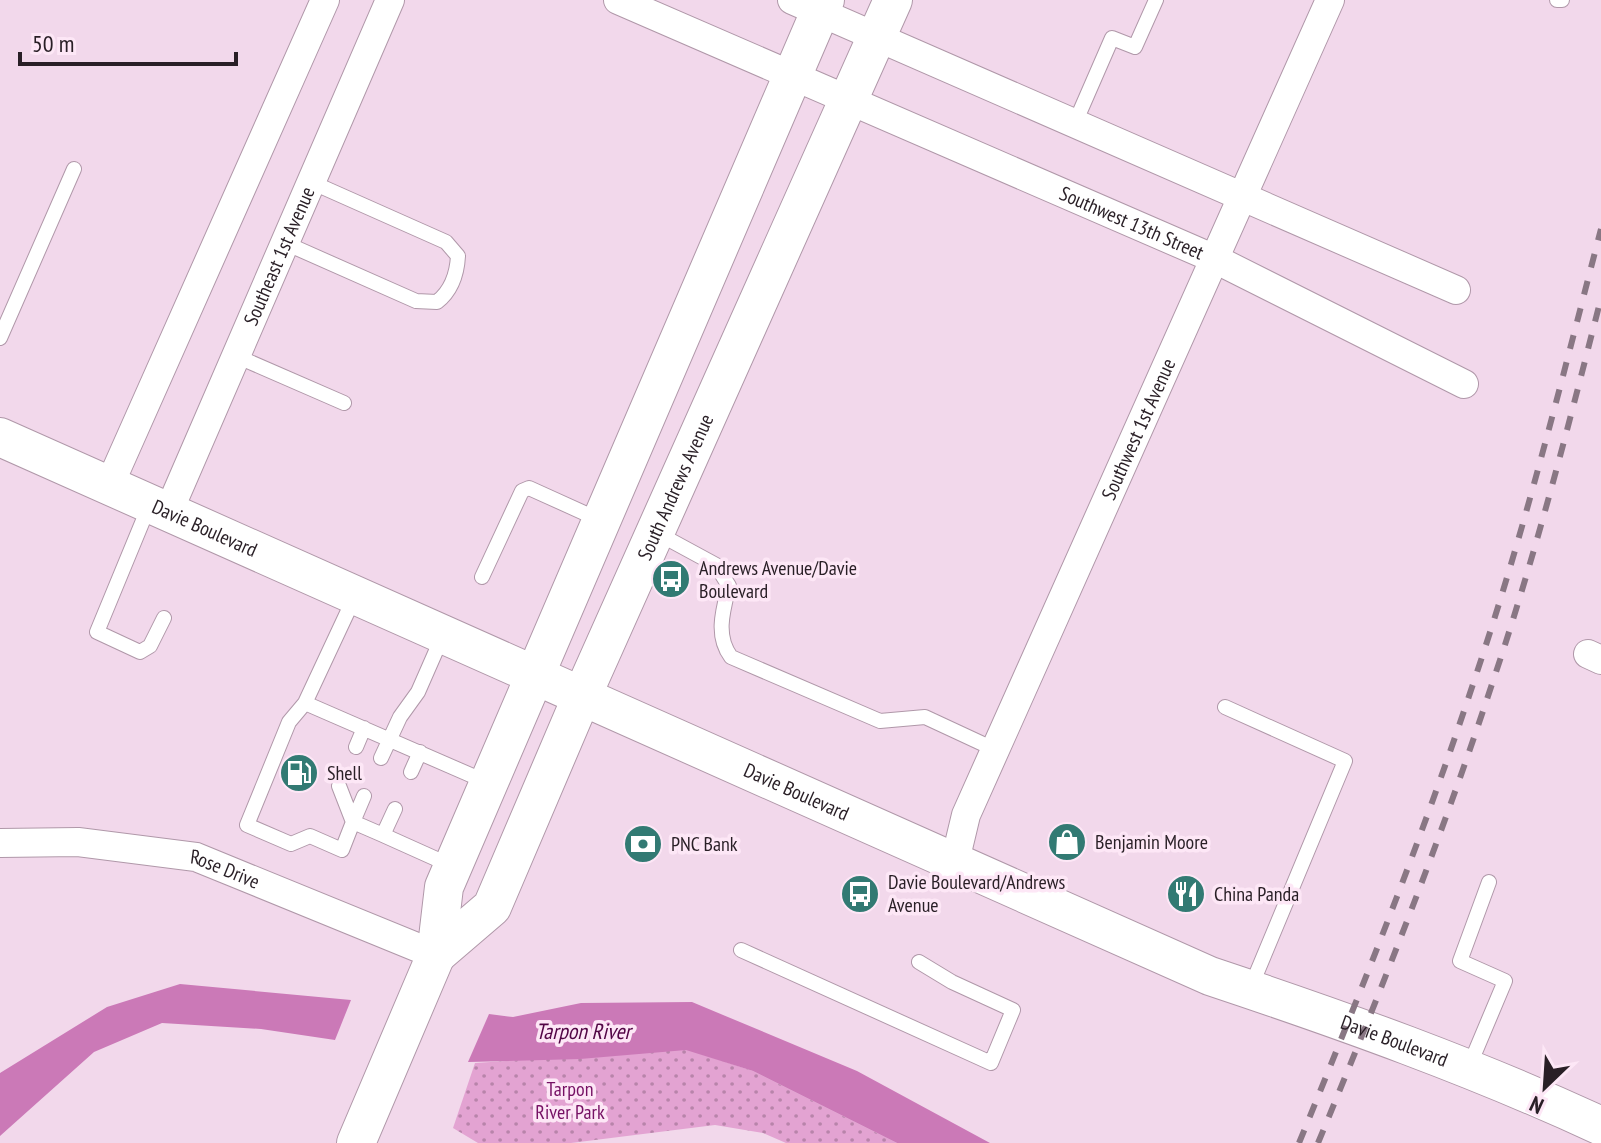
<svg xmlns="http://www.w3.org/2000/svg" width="1601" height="1143" viewBox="0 0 1601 1143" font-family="'PT Sans Narrow',sans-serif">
	<defs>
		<pattern id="green-dots" width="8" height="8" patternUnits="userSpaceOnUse" patternTransform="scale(2)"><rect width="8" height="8" fill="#e3a3d2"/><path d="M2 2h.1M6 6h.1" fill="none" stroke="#b884aa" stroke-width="1.8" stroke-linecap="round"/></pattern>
	</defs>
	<rect width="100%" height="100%" fill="#f2d8eb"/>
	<path fill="url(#green-dots)" d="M 686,1049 L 753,1071 L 897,1143 L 786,1143 L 763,1133 L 715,1125 L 571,1143 L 478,1143 L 453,1128 L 475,1063 Z"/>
	<path fill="#cb79b7" d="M 180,984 L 351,1000 L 335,1040 L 261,1029 L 162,1023 L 94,1052 L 0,1136 L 0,1073 L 107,1007 Z
		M 692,1002 L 857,1071 L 990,1143 L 897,1143 L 753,1071 L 686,1050 L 580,1059 L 468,1062 L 489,1014 L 513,1017 L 581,1003 Z"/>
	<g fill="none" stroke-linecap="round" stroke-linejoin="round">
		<g stroke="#b098a9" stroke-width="16">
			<path id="lane" d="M 1557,0 L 1562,0
				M 1075,123 L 1112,38 L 1135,47 L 1156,0
				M 285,243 L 416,301 L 437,302 C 451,291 457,274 458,256 L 446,242 L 311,182
				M 0,338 L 74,169
				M 236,356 L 344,403
				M 149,506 L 97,632 L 140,652 L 150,646 L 164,618
				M 657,533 L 716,565 L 729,586 C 723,610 715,636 731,657 L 880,721 L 925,717 L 996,750
				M 482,577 L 522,491 L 529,488 L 602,521
				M 355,596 L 305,703 L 489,783
				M 305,703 L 289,722 L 247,825 L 291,844 L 310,836 L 342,850 L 353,822 L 383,835
				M 1225,707 L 1345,761 L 1250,989
				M 356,747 L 364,728
				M 381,758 L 400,717 L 418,692 L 443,635
				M 411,772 L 420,752
				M 339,786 L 353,822 L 364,796
				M 395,809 L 383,835 L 452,866
				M 741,950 L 991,1063 L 1013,1010 L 952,982 L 919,962
				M 1468,1069 L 1505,981 L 1460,961 L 1489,882"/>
		</g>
		<g stroke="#b098a9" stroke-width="30">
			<g id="street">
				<path id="s1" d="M 618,0 L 1215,259 L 1464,384"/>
				<path d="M 792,0 L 1456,290"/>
				<path d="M 109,486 L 325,0"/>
				<path id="s2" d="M 168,513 L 390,0"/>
				<path d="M 1588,654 L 1601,660"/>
				<path id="s3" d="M 0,843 L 78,842 L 196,857 L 436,955"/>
				<path id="s4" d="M 955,861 L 966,815 L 1330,0"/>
			</g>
		</g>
		<g stroke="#b098a9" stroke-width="40">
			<g id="secondary">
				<path id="s5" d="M 0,437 L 1210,976 C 1342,1020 1474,1067 1601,1126"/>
				<path id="s6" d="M 436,955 L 492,907 L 582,696 L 893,0"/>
				<path d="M 356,1143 L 436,955 L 444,887 L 825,0"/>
			</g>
		</g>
		<use href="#lane" stroke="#fff" stroke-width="14"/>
		<use href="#street" stroke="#fff" stroke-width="28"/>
		<use href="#secondary" stroke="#fff" stroke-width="38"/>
		<path stroke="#897784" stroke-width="6" stroke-dasharray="14 14" stroke-linecap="butt" d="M 1299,1143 C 1362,989 1423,836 1475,678 C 1525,530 1562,379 1601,229
			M 1318,1143 C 1381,991 1441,839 1492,684 C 1535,557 1568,428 1601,298"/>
	</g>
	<defs>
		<g id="bus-disc" transform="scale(2)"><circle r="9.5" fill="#327a73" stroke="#fde7f6"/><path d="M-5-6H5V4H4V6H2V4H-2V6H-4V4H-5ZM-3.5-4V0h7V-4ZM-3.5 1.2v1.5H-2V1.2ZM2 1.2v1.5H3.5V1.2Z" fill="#fff"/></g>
		<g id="fuel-disc" transform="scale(2)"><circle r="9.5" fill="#327a73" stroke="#fde7f6"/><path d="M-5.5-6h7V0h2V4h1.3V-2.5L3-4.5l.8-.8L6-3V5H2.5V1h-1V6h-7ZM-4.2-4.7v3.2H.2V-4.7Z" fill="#fff"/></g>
		<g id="shop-disc" transform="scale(2)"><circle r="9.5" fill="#327a73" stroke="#fde7f6"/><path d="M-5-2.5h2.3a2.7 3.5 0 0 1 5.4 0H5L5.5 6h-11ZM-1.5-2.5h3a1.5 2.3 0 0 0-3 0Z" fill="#fff"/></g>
		<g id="bank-disc" transform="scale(2)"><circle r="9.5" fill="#327a73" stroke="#fde7f6"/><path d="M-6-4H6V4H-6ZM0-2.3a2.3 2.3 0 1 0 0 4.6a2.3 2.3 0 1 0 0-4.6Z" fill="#fff"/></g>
		<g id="restaurant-disc" transform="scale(2)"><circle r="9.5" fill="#327a73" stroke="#fde7f6"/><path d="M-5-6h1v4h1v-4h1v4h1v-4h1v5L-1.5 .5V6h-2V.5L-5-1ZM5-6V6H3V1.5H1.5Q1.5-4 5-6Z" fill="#fff"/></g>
	</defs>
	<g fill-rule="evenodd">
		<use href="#bus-disc" x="671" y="579"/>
		<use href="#fuel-disc" x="299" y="773"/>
		<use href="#shop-disc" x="1067" y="842"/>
		<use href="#bank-disc" x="643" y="844"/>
		<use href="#bus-disc" x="860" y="894"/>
		<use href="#restaurant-disc" x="1186" y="894"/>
	</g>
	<g text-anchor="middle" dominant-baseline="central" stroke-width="7" stroke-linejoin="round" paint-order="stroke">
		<g font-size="20" fill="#291f26" stroke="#fde7f6">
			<text stroke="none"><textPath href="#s1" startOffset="560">Southwest 13th Street</textPath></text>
			<text stroke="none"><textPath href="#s2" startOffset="280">Southeast 1st Avenue</textPath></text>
			<text stroke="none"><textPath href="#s4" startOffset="470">Southwest 1st Avenue</textPath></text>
			<text stroke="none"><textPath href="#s6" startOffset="532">South Andrews Avenue</textPath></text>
			<text stroke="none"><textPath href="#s5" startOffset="224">Davie Boulevard</textPath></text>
			<text stroke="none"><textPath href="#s5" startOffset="872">Davie Boulevard</textPath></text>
			<text stroke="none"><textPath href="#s3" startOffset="228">Rose Drive</textPath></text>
			<text stroke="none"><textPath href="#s5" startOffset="1520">Davie Boulevard</textPath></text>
		</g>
		<g font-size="20" fill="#291f26" stroke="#fde7f6" text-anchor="start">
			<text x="699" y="568">Andrews Avenue/Davie<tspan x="699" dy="23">Boulevard</tspan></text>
			<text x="327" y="773">Shell</text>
			<text x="1095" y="842">Benjamin Moore</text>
			<text x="671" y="844">PNC Bank</text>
			<text x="888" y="882">Davie Boulevard/Andrews<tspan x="888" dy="23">Avenue</tspan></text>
			<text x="1214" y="894">China Panda</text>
		</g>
		<g font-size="20" fill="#761164" stroke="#fde7f6">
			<text x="570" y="1089">Tarpon<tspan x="570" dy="23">River Park</tspan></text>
		</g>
		<g font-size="22" font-style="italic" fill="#530646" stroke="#fde7f6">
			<text x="583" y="1031">Tarpon River</text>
		</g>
	</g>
	<g transform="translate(1545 1087) rotate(205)" stroke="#fde7f6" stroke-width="6" paint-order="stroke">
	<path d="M0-6L14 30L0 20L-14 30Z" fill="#291f26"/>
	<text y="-12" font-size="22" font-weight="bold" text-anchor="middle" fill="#291f26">N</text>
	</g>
	<path d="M20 52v12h216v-12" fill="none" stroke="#291f26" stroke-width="4"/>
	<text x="32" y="52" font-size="24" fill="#291f26" stroke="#fde7f6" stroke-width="6" paint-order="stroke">50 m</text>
</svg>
